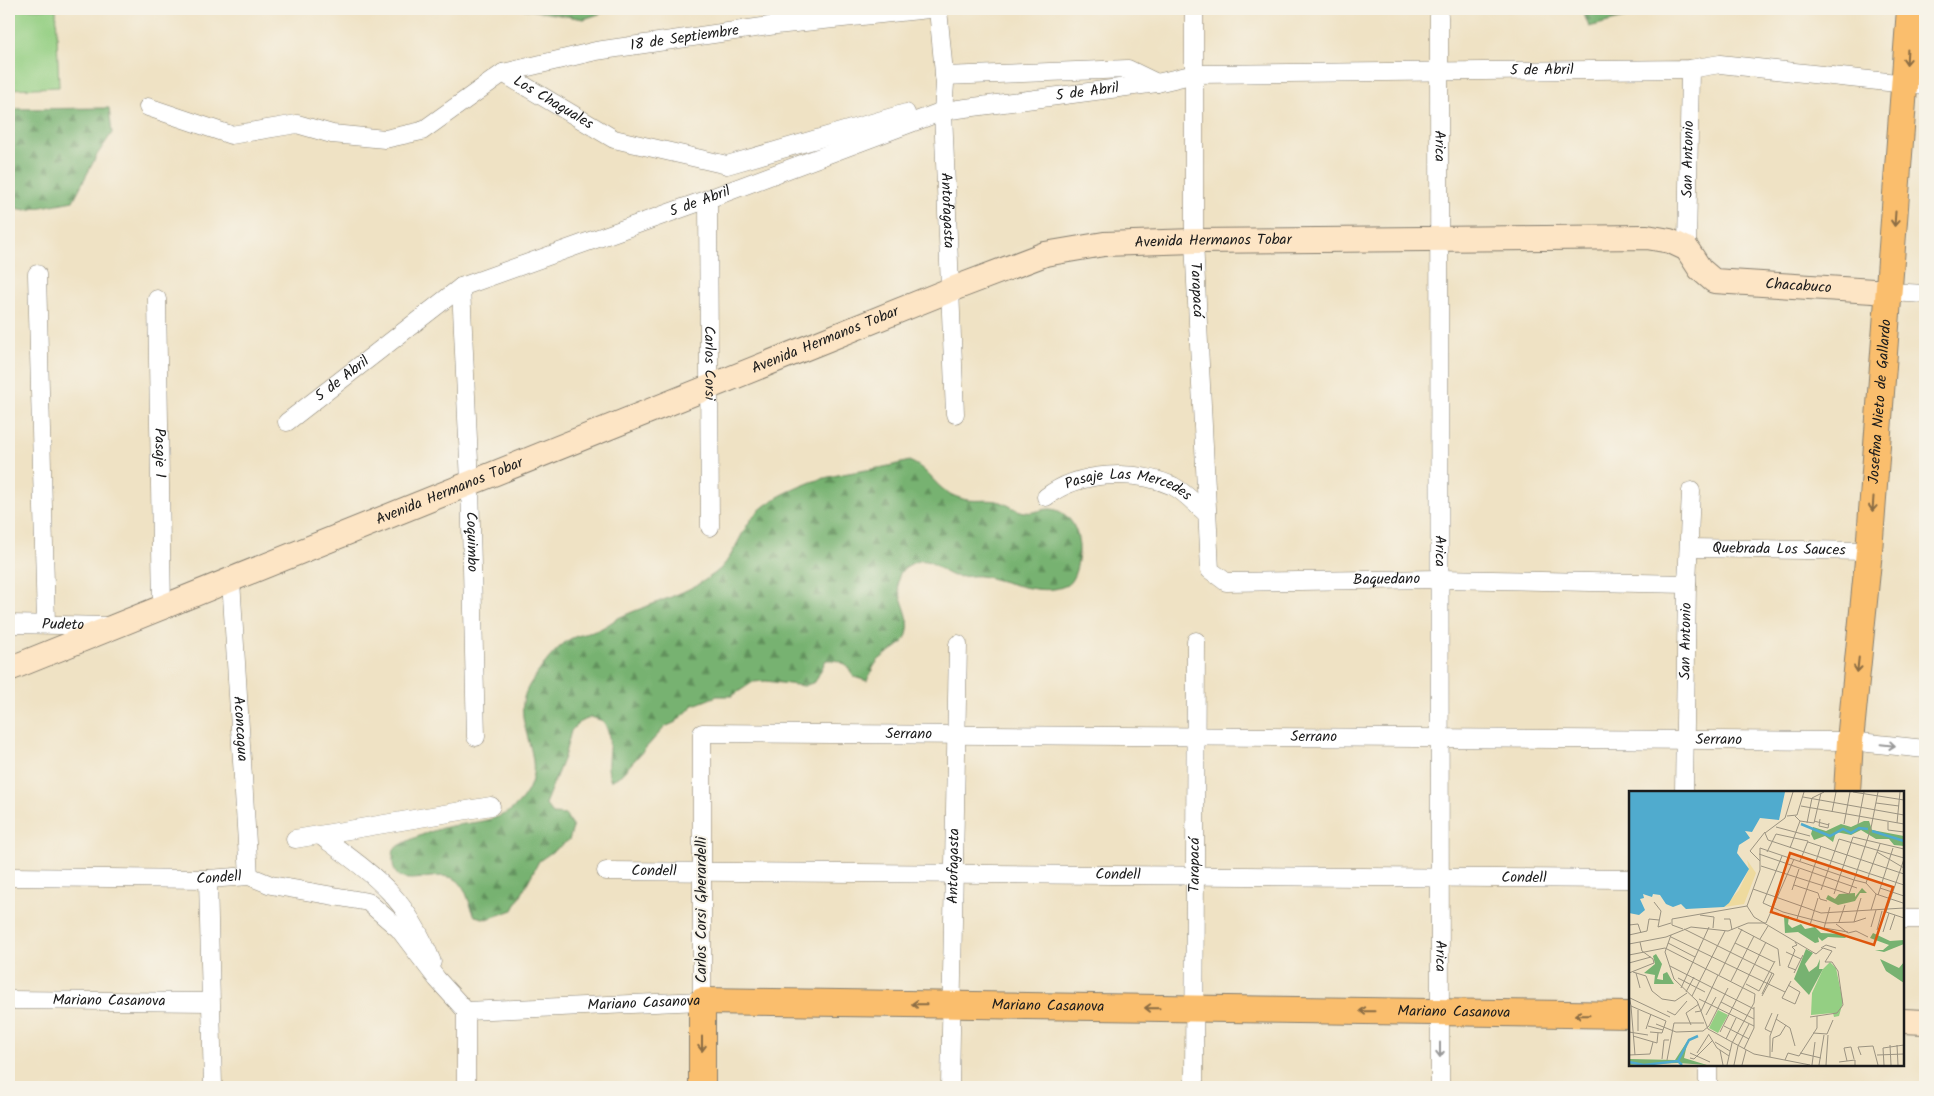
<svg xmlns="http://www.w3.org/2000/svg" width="1934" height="1096" viewBox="0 0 1934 1096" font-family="Kalam,sans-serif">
	<defs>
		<pattern id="forest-firs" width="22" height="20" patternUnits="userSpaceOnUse" patternTransform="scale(1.25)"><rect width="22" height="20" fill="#77b271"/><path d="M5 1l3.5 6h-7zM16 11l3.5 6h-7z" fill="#61905c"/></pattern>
	</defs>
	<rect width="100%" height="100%" fill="#f7f3e8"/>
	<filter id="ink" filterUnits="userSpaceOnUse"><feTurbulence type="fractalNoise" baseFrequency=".02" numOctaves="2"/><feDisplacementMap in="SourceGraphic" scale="10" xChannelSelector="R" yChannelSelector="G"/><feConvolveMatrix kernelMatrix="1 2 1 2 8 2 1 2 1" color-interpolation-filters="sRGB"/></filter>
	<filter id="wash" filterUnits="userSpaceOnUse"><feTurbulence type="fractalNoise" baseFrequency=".0096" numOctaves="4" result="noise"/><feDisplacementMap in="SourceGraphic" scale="20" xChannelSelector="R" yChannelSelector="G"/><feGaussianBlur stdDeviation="1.12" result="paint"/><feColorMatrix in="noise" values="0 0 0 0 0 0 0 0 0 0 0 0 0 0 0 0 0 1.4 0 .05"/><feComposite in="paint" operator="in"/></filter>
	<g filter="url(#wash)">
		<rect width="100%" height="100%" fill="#efe2c4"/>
		<path fill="url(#forest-firs)" stroke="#4a6746" d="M 524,9 L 614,9 L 584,19 Z
			M 1582,9 L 1658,9 L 1589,27 Z
			M 109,108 L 112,133 L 97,155 L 73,201 L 26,210 L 9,207 L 9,109 Z
			M 909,461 C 932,470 934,490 960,498 C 972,503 988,498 1001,502 C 1009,505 1017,511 1025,512 C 1034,514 1043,508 1052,509 C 1075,513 1082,541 1078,560 C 1077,569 1073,583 1065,586 C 1039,597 1006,580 980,576 C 972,575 962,578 954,576 C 937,572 931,552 909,565 C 883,579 912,609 908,630 C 906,646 891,649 880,659 C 874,664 870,674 867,681 L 854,677 C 847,664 841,659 826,660 L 815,682 L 804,686 L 766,681 L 753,682 L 732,696 L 717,696 L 694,705 L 676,722 L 665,727 L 621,775 L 611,781 C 602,758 617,743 603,721 L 591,717 L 579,723 L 571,731 L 564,757 L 545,804 L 553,814 L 566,815 L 573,828 L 569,840 L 539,861 L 513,910 L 487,919 L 475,916 C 469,905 467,889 458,881 C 436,864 385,903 394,849 C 409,839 428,832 446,827 C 469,822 499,823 517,805 C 560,760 501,724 532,681 C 541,668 554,650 567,641 C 576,634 592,634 602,628 C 610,624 616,618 625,615 C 655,602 687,594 714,574 C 732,562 739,535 752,518 C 763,504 782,494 799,487 C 833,471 873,472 909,461 Z"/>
		<path fill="#94cf83" stroke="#587650" d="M 9,9 L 56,9 L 59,87 L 9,89 Z"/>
	</g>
	<g filter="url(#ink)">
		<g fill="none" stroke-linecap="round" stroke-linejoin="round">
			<g stroke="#867f70" stroke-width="19">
				<g id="street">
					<path id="s1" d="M 938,9 L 945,84 L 943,111 L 955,414"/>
					<path id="s2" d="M 1194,9 L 1194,241 L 1210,570 L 1226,582 L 1440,579 L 1687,584"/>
					<path id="s3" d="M 1439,16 L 1440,1087"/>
					<path id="s4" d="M 503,73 L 596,51 L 776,25 L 929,9"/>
					<path d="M 944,76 L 1128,69 L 1157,83"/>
					<path id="s5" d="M 148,107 L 231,135 L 297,124 L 332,134 L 385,139 L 422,131 L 503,73 L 614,139 L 727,165 L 906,113"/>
					<path id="s6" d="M 708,199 L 710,527"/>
					<path id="s7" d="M 1687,249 L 1690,69"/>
					<path d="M 37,274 L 46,624"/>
					<path id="s8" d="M 461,287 L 470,483 L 476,737"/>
					<path d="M 1889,292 L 1925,294"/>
					<path id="s9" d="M 157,299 L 162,608"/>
					<path id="s10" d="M 287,422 L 461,287 L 708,199 L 943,111 L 1157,83 L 1195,74 L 1690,69 L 1720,64 L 1925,86"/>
					<path id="s11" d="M 1046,497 C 1079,471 1135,469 1173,486 C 1186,493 1195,504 1206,513"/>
					<path id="s12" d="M 1689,548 L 1869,551"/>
					<path id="s13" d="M 231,580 L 249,876"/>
					<path id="s14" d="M 9,624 L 111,626"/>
					<path id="s15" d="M 1684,792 L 1687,584 L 1691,491"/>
					<path d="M 321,836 C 375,876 406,896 432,962"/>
					<path d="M 295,839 L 491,806"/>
					<path id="s16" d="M 606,871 L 1630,879"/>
					<path id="s17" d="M 9,877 L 208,879 L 249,876 L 271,885 L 368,902 L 399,929 L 437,979 L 466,1011"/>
					<path d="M 208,879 L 213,1087"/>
					<path d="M 1903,919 L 1925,919"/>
					<path id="s18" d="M 9,1000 L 210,1002"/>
					<path id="s19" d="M 466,1011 L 702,1001 L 702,733 L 1850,741 L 1925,749"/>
					<path d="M 466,1011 L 466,1087"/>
					<path id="s20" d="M 950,1087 L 958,644"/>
					<path id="s21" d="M 1194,1087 L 1196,641"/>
					<path d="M 1708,1087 L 1708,1065"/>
				</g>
			</g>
			<g stroke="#867f70" stroke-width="26">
				<g id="secondary">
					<path id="s22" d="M 9,669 L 950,290 L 1045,254 L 1104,244 L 1194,241 L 1647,237 L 1670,241 L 1687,249 L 1700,269 L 1714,281 L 1889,292"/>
					<path d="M 1903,1021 L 1925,1022"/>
				</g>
			</g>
			<g stroke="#867f70" stroke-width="28">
				<g id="primary">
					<path id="s23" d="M 1847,792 L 1850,741 L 1869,551 L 1910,9"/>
					<path id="s24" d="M 702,1087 L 702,1001 L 1630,1015"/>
				</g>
			</g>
			<use href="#street" stroke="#fff" stroke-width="18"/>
			<use href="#secondary" stroke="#fde5c5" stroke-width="24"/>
			<use href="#primary" stroke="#fabe6d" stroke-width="26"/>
		</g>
		<defs><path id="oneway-shaft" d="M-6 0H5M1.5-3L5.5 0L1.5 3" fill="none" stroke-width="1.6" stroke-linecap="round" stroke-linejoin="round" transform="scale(1.25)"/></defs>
		<g stroke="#8b6d44">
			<use href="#oneway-shaft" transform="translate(1907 57) rotate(93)"/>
			<use href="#oneway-shaft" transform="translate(1895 219) rotate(94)"/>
			<use href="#oneway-shaft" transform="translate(1873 504) rotate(94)"/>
			<use href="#oneway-shaft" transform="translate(1858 665) rotate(96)"/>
			<use href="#oneway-shaft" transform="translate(919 1004) rotate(-179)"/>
			<use href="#oneway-shaft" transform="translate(1152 1008) rotate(-179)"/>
			<use href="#oneway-shaft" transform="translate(1367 1011) rotate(-179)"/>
			<use href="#oneway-shaft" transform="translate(1582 1015) rotate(-179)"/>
			<use href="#oneway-shaft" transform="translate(702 1044) rotate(90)"/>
		</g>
		<g stroke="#999">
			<use href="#oneway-shaft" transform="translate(1888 745) rotate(6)"/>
			<use href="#oneway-shaft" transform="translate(1440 1050) rotate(90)"/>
		</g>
	</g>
	<g text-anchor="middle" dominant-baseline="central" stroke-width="4" stroke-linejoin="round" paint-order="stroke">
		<g font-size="15" fill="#1c1c1c" stroke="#f7f3e8">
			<text stroke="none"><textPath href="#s4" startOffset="185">18 de Septiembre</textPath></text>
			<text stroke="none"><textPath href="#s10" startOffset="1335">5 de Abril</textPath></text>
			<text stroke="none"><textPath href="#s10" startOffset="879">5 de Abril</textPath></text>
			<text stroke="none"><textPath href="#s5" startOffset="440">Los Chaguales</textPath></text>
			<text stroke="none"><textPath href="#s3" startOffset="130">Arica</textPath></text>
			<text stroke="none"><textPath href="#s7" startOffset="90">San Antonio</textPath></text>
			<text stroke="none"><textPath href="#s10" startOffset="474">5 de Abril</textPath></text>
			<text stroke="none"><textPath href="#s1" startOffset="202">Antofagasta</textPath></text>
			<text stroke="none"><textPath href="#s22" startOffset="1285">Avenida Hermanos Tobar</textPath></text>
			<text stroke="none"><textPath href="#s22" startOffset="1888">Chacabuco</textPath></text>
			<text stroke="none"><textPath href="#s2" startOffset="281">Tarapacá</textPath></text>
			<text stroke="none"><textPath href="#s22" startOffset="880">Avenida Hermanos Tobar</textPath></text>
			<text stroke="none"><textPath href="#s6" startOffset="164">Carlos Corsi</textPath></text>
			<text stroke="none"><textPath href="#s10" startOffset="70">5 de Abril</textPath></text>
			<text stroke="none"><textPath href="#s23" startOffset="392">Josefina Nieto de Gallardo</textPath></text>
			<text stroke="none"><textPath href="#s9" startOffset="154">Pasaje 1</textPath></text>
			<text stroke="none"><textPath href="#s22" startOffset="475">Avenida Hermanos Tobar</textPath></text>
			<text stroke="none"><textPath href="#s11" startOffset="88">Pasaje Las Mercedes</textPath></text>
			<text stroke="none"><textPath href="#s8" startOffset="255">Coquimbo</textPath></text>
			<text stroke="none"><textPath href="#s12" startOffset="90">Quebrada Los Sauces</textPath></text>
			<text stroke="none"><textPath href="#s3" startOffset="535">Arica</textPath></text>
			<text stroke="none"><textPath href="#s2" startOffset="742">Baquedano</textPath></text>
			<text stroke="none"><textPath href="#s14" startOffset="54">Pudeto</textPath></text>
			<text stroke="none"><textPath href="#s15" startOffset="151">San Antonio</textPath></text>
			<text stroke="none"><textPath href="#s13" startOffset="149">Aconcagua</textPath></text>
			<text stroke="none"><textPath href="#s19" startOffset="711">Serrano</textPath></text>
			<text stroke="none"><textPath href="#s19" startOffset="1116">Serrano</textPath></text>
			<text stroke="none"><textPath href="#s19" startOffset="1521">Serrano</textPath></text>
			<text stroke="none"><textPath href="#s21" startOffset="222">Tarapacá</textPath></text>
			<text stroke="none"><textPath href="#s20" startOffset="221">Antofagasta</textPath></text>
			<text stroke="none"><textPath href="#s16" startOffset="48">Condell</textPath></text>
			<text stroke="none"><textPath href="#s16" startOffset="512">Condell</textPath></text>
			<text stroke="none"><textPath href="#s17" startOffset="210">Condell</textPath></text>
			<text stroke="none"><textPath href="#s16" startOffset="918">Condell</textPath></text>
			<text transform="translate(702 910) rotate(-90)">Carlos Corsi Gherardelli</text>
			<text stroke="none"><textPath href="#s3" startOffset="940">Arica</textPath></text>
			<text stroke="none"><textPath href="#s18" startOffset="100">Mariano Casanova</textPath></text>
			<text stroke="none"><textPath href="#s19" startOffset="178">Mariano Casanova</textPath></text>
			<text stroke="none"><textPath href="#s24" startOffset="432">Mariano Casanova</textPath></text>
			<text stroke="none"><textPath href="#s24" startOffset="838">Mariano Casanova</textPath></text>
		</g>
	</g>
	<g transform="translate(1629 791)">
		<rect width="275" height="275" fill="#efe2c4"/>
		<path d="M 201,171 L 207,177 L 214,211 L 210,225 L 205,226 L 204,222 L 182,224 L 183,202 L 194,178 Z" fill="#94cf83"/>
		<path d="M 235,30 L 240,30 L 243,39 L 275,45 L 275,55 L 265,54 L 260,48 L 247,48 L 232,39 L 222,44 L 207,41 L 204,51 L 196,45 L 185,49 L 182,43 L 184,36 L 197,40 L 212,33 L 222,36 ZM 233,97 L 238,102 L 231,102 L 226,110 L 209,114 L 197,108 L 199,104 L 206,108 L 210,103 L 226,102 L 226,106 ZM 155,125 L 160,125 L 159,133 L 163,137 L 172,133 L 176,138 L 186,136 L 192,142 L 214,143 L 217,147 L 199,146 L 193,150 L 189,146 L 190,151 L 186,152 L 169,141 L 156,142 ZM 244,142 L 261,150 L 275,149 L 275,153 L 255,161 L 246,159 L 254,159 L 260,154 L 241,147 ZM 177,158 L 184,162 L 176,173 L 180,181 L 188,175 L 191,168 L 190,178 L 194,178 L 180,204 L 165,188 ZM 27,163 L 33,173 L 28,188 L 34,189 L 34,183 L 38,181 L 45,193 L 25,193 L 26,184 L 15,182 L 26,173 L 24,165 ZM 251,168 L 270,177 L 275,171 L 275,192 L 257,180 ZM 59,249 L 55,267 L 78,274 L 49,272 L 0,274 L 1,268 L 46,269 Z" fill="#77b271"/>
		<path d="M 118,69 L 127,82 L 115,113 L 95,116 L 110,99 L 120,78 Z" fill="#eeda9e"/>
		<path d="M 89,219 L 99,224 L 89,242 L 80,237 Z" fill="#94cf83"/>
		<path d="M 0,1 L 156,1 L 150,29 L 131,27 L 123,41 L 116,40 L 121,47 L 110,54 L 108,62 L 120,78 L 100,112 L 95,116 L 57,118 L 52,113 L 44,116 L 37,113 L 31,104 L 24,103 L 23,106 L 14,103 L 15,107 L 11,108 L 16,119 L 10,124 L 0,122 Z" fill="#50abce"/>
		<path fill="none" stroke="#50abce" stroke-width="2.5" d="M 172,33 L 201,45 L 214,38 L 222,42 L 230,37 L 239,38M 243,40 L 275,50M 49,270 L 60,249 L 69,245M 0,271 L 15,274 L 49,270 L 53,274"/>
		<path fill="none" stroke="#9b9381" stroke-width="1" d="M 164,1 L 156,27 L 136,42 L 139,49 L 275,94M 224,1 L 275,9M 174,6 L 275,24M 247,12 L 270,15M 172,15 L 275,33M 203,21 L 207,1M 158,25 L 168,24 L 175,1M 166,25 L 171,30 L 185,32 L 192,2M 191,28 L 190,35 L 199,37 L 200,32M 185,30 L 200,34M 259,31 L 259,39 L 275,41M 178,32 L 183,7 L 195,1M 268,32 L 271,1M 215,33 L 221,1M 229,33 L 235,1M 147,36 L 181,45M 179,51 L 275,83M 161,57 L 171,30M 138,61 L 147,43 L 179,50 L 171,70M 248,61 L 275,77M 130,63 L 228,97M 153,65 L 134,112 L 154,121 L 196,132 L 225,131 L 237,127M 131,70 L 121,60 L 136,41M 132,75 L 220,103 L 225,89 L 237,92M 237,92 L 247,103 L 274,112M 237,92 L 251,53M 165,94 L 189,102 L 191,108 L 198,110M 251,97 L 275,105M 124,98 L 192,122 L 275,117M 163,99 L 170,78M 192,99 L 210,48 L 275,67M 205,103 L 224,46 L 275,58M 249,104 L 264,57M 25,111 L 32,120 L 29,136 L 42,132M 118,115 L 125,126 L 187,163 L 194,157 L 203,160 L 196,171 L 203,171 L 209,180 L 214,214 L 208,222 L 181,226M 201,116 L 195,137 L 219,141M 242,119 L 247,103M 257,121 L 275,68M 257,121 L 275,127M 71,124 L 85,126 L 84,137M 95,128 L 101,128 L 103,139M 168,128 L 192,55M 210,131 L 216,114M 225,131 L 232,107M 207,133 L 219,142 L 227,140 L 239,146M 0,134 L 9,133 L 12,142M 181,134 L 189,107M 242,136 L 247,119M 109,137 L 149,158 L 151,175M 54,138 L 43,134 L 43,128 L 118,115 L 131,79 L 131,57 L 225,89 L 242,37 L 249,1M 55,138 L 145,183 L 133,205M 248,139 L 253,120M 261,139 L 266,124M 254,141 L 260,122M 0,144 L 18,140 L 20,128 L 30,129M 42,144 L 36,161 L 45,188 L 68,210 L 79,238 L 125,263 L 181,274M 42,146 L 156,201M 131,148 L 139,135M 166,151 L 168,154 L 163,156 L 166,159 L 159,176 L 167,179M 39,152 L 66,166M 106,152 L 145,171M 0,153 L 37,146 L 62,136 L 99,140 L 119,132 L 137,132 L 165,68M 192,157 L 197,154 L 207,157M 157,161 L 172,168M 0,164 L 36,157 L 126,203 L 125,212 L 103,252 L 98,274M 0,172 L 22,166M 41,175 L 125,218M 4,181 L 17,185 L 23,200 L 33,208 L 46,210 L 58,202M 0,182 L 25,172 L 24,168 L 13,160 L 11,151M 7,182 L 11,197M 165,182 L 174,164M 90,184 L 113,138M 49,187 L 76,201M 102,190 L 125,145M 117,193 L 130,200 L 146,170M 159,194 L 171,201 L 166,213 L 153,207 L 162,190M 52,197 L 80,136M 57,201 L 65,186M 133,203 L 143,182M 0,204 L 2,215 L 37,230 L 33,242 L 21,241M 63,205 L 96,140M 1,207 L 41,226M 70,208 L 125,235M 92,211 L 125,228M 2,215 L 6,264M 9,219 L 9,240M 38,220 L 46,224 L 58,210M 66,221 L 72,220 L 89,184M 77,224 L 87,206M 147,228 L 161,237 L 166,255M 27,233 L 47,241 L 74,240 L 80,235 L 99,197M 62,234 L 57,222 L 70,213M 19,235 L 34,239M 95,235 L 120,248M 17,238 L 22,223M 0,241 L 19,244M 91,241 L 137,151M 142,241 L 136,238 L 143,222M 184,242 L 198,243 L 204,229M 80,244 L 88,257 L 100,265M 4,245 L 28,252 L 29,242M 97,248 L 107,227M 86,251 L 101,260M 261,254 L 262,274M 268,254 L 269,274M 115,258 L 125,237 L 125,216M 91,259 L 94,274M 143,261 L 144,247 L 151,244 L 157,234M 61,262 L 81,271M 68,262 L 80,243M 171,262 L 192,267M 0,264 L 21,263 L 24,251M 232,264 L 229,256 L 244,255 L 249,274M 248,264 L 275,263M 141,266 L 141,245 L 149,223M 61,267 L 65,268 L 84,249M 33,268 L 35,249 L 40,249M 38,269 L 45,232 L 75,232M 156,269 L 159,262 L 170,265 L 188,237 L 188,225M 218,270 L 215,257 L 222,256 L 225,268M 210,271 L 226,269 L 226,274M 105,274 L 109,255 L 120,233M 113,274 L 117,259M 183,274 L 186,251M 190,274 L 195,244M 197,274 L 199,244M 255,274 L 254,257 L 275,254"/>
		<path fill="#de560d" fill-opacity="0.15" stroke="#de560d" stroke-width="2.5" d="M 161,62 L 264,96 L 245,154 L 142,121 Z"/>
		<rect width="275" height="275" fill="none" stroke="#1c1c1c" stroke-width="2.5"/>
	</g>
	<rect width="1934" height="1096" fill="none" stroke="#f7f3e8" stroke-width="30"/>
</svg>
